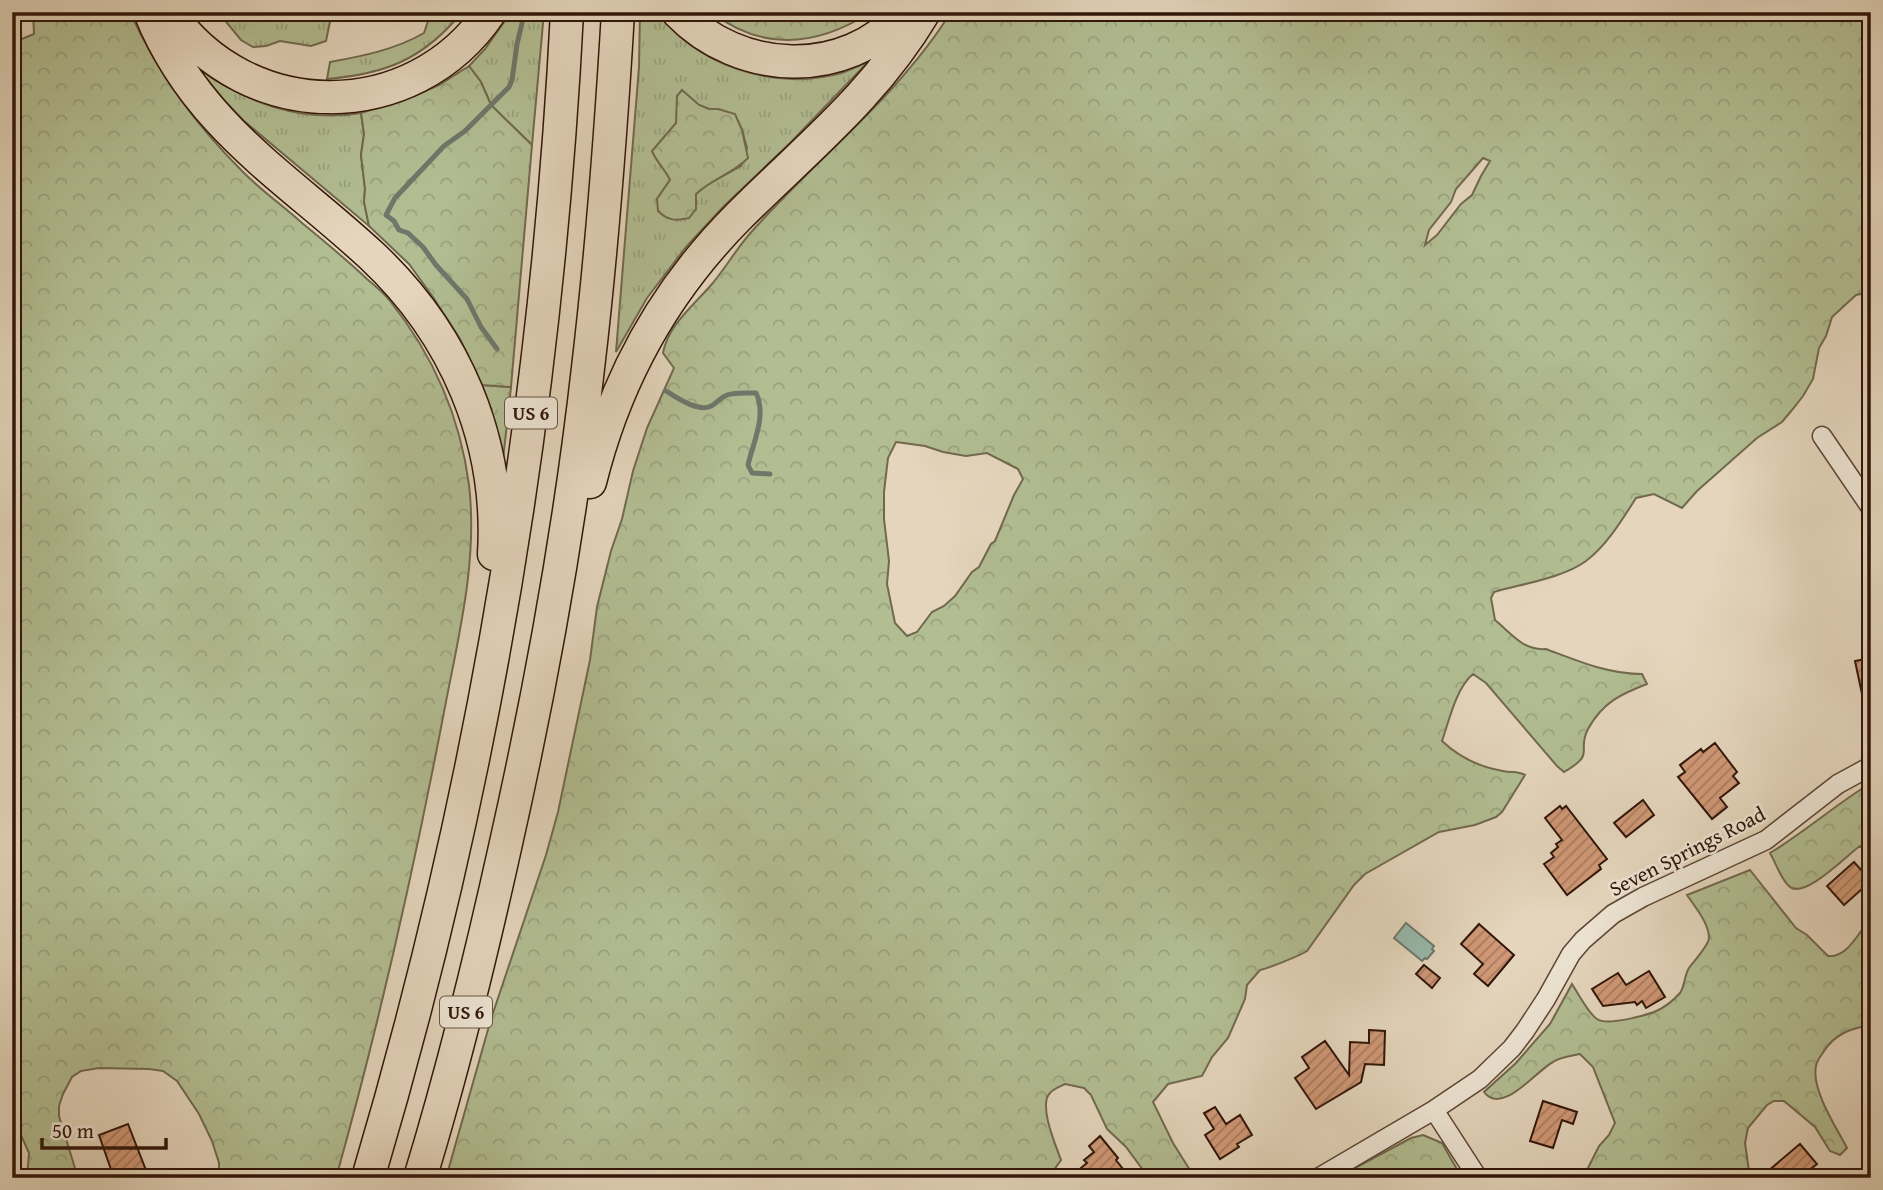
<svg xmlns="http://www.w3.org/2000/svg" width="1883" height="1190" viewBox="0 0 1883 1190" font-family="'Gentium Book Plus',serif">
	<defs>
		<pattern id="grass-tufts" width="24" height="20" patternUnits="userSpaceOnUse" patternTransform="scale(1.75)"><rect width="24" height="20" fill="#b2bd92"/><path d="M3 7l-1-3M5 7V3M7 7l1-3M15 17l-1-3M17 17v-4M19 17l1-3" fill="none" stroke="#99a27d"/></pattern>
		<pattern id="forest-crowns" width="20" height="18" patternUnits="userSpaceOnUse" patternTransform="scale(1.75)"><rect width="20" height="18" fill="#b2bd92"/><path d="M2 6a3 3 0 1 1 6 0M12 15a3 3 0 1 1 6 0" fill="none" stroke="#99a27d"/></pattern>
		<pattern id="building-hatch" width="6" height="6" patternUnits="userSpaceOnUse" patternTransform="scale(1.75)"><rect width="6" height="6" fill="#d09876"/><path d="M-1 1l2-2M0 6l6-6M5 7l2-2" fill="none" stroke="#a97b5f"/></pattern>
	</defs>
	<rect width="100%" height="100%" fill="#e4d5bc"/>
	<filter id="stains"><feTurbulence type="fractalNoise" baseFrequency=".00286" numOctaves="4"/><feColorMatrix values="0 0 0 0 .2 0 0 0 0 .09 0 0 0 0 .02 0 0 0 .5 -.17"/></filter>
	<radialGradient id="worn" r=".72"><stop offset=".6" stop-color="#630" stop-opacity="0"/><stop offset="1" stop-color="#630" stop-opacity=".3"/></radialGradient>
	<path fill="url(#grass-tufts)" stroke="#71694e" stroke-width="2" fill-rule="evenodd" d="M 218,12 L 332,12 L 326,41 L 311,46 L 280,41 L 266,46 L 253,47 L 241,40 Z
		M 431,12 L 462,12 C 424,59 386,74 327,79 L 330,62 C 363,56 394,50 424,33 Z
		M 511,12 L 544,12 L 532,145 L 491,105 L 481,82 L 469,66 L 485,49 Z
		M 640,12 L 658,12 C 695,65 771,89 833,75 C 845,73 857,67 869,61 L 790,143 L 724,206 L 686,247 L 647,298 L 616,352 L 639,67 ZM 682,91 L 699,105 L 709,109 L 718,109 L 735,115 L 742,130 L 747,148 L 741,166 L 706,185 L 696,194 L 696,209 L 657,199 L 670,180 L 658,145 L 677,123 L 677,97 Z
		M 197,67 C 244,103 303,123 361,113 L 364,134 L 361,155 L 365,189 L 364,202 L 369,226 L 244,121 L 224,100 Z
		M 482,385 L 511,387 L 503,460 L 490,406 Z"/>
	<path fill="url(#forest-crowns)" stroke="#71694e" stroke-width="2" fill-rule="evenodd" d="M 33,12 L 130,12 C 158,74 195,124 243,172 C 261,190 283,206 302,223 C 324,241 346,259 367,279 C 375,286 384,293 390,301 C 434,356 460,416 469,485 C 478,562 458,638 444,712 C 414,869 379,1025 336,1178 L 219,1178 L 219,1163 L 212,1141 L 199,1114 L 177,1081 L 163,1071 L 149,1069 L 99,1068 L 81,1071 L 72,1077 L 63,1094 L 59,1106 L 59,1116 L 78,1178 L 27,1178 L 29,1153 L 16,1124 L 12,1121 L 12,43 L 34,34 Z
		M 711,12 L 871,12 C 818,46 763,52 711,12 Z
		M 951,12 L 1148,12 L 1149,14 L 1153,12 L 1871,12 L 1871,292 L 1856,295 L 1832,317 L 1826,336 L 1819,348 L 1813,379 L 1803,396 L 1792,410 L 1782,422 L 1757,438 L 1697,491 L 1682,508 L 1654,494 L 1636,498 C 1622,520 1607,545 1586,561 C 1563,578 1521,584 1494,592 L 1491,598 L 1495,620 C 1511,633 1523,651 1546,649 C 1578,661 1608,674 1642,674 L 1647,684 C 1621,694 1603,702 1588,729 C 1576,752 1597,753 1564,772 L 1557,766 L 1486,683 L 1473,674 C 1456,688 1449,721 1442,741 C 1460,758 1479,767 1503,771 C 1512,773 1517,771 1525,775 L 1502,812 L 1496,817 L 1475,825 L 1439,832 L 1365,874 L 1354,885 L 1307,951 C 1299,956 1269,968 1260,970 L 1247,985 L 1245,999 L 1228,1038 L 1212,1057 L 1202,1076 L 1168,1084 L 1153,1102 L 1173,1143 L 1195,1178 L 1149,1178 L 1126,1147 L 1107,1129 L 1091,1095 L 1084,1088 L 1065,1084 C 1061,1086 1053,1089 1050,1093 C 1038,1105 1056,1146 1061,1160 L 1048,1178 L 709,1178 L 706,1173 L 699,1178 L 446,1178 L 491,1019 L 546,855 L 558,812 L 590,660 L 597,607 L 611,551 L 622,519 L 633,471 L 647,428 L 674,368 L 663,353 C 668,325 694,305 712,284 C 727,266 738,246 754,229 C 818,158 900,94 951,12 ZM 1483,158 L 1490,161 L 1481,176 L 1472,195 L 1461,204 L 1437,235 L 1425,245 L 1429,230 L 1451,202 L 1456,189 ZM 896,442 L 925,446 L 943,452 L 966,456 L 987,453 L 1018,469 L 1023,479 L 1014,495 L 995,541 L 991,544 L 979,567 L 972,572 L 955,596 L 944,606 L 932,612 L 917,632 L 907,636 L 895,623 L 887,584 L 889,561 L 884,519 L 884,492 L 888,458 Z
		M 469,66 L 481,82 L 491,105 L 532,145 L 511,387 L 482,385 L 460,339 L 433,297 L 409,264 L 369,226 L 364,202 L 365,189 L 361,155 L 364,134 L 361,113 L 414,96 L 439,85 Z
		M 682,90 L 699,105 L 709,109 L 718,109 L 735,114 L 742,130 L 748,158 C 734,173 712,179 696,194 L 696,209 L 689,218 C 676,221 668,221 658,211 L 657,199 L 670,180 C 665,169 657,163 652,151 L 676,123 L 677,96 Z
		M 1871,783 L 1871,853 L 1860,846 C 1848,854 1805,899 1790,887 C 1781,880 1776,863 1770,853 C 1805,832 1836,804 1871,783 Z
		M 1750,870 L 1796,928 L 1807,935 L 1828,956 C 1848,958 1859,931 1871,918 L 1871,1025 C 1851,1028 1835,1034 1824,1051 C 1821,1056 1817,1060 1816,1066 C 1811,1089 1836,1127 1847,1148 L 1840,1155 L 1830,1151 L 1815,1127 L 1784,1101 L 1774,1101 L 1767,1105 L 1748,1128 L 1745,1143 L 1750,1178 L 1583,1178 L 1599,1146 L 1609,1135 L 1615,1123 L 1593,1067 L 1580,1054 C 1571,1056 1560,1057 1553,1062 C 1536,1071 1502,1116 1484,1092 L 1516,1063 L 1550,1024 L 1572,984 C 1578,993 1588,1013 1597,1019 C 1607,1026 1643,1016 1654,1012 C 1664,1008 1673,1001 1680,993 C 1685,986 1684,976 1689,968 C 1694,961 1709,945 1709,938 C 1709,923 1695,907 1687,895 Z
		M 1423,1135 L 1442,1143 L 1462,1178 L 1354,1178 L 1353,1169 L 1411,1138 Z"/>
	<path fill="#97b9ab" stroke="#6e776a" stroke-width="2" d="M 1406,923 L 1434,946 L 1432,949 L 1434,951 L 1427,959 L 1425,958 L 1422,961 L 1394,938 Z"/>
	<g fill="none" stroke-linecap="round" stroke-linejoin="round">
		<path stroke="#6e776a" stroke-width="5" d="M 497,349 L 481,327 L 467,299 L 436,265 L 423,247 L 408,233 L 399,230 L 394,221 L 386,215 L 395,198 L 444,146 L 465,131 L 509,87 L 512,80 L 517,44 L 524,15
			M 666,391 C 677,398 700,414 713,405 C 719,401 721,397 727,395 C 736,392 746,393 756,393 C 767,415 753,443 748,465 L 752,473 L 770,474"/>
	</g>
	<path fill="url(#building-hatch)" stroke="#301509" stroke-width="2" d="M 1871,658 L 1871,708 L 1865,708 L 1855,661 Z
		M 1715,743 L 1737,772 L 1733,776 L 1739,783 L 1720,798 L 1727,807 L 1712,819 L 1678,777 L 1685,772 L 1680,765 L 1701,749 L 1703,752 Z
		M 1643,800 L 1654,815 L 1626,837 L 1614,823 Z
		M 1560,806 L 1562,809 L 1566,806 L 1607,859 L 1599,865 L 1601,869 L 1567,895 L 1544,864 L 1554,857 L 1551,853 L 1558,847 L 1556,844 L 1562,840 L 1545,818 Z
		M 1854,862 L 1871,881 L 1844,905 L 1827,886 Z
		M 1479,924 L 1514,955 L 1488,986 L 1474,974 L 1483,964 L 1461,944 Z
		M 1424,965 L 1440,978 L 1432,988 L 1416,974 Z
		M 1649,971 L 1665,997 L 1646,1008 L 1642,1001 L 1637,1005 L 1635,1002 L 1603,1006 L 1592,989 L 1618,973 L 1626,985 Z
		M 1369,1030 L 1385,1031 L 1384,1065 L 1365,1064 L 1361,1082 L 1316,1109 L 1295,1078 L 1309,1068 L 1302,1057 L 1325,1041 L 1349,1075 L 1350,1042 L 1369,1043 Z
		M 1543,1101 L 1577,1112 L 1573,1124 L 1562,1120 L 1553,1148 L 1530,1141 Z
		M 1215,1107 L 1226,1124 L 1240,1115 L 1252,1135 L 1237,1144 L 1239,1147 L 1220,1159 L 1205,1135 L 1214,1129 L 1204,1113 Z
		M 128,1124 L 149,1178 L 114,1178 L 99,1135 Z
		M 1100,1136 L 1118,1158 L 1116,1160 L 1123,1169 L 1112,1178 L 1069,1178 L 1087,1163 L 1084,1160 L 1094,1152 L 1089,1146 Z
		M 1800,1144 L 1817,1164 L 1799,1178 L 1774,1178 L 1768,1171 Z"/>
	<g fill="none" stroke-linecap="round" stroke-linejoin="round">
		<g stroke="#5d4536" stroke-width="21">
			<path id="street" d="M 1822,436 L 1871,508
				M 1434,1110 L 1478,1178
				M 1318,1178 L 1434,1110 L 1480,1079 L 1512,1048 L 1525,1031 L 1546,999 L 1571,954 L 1583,940 L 1613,914 L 1643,897 L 1766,840 L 1838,784 L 1871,766"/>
		</g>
		<g stroke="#301509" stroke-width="35">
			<path id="highway" d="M 150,12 C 196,126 287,177 372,256 C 455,334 501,440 494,554
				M 169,12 C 247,125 413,126 490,12
				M 678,12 C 739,75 845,81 905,12
				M 590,482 C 615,381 665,290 739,216 C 806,149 874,96 924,12
				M 368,1178 C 481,799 547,407 567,12
				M 420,1178 C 454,1067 481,956 506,843 C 541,687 570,528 588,368 C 602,250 611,131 618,12"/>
		</g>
		<use href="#street" stroke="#ede4d3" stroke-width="18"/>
		<use href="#highway" stroke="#e4d5bc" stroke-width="32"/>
	</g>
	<g text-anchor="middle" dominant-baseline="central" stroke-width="5" stroke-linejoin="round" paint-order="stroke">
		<g fill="#ede4d3" stroke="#695346" stroke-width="2">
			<rect x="505" y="397.5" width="52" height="31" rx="5"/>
			<rect x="440" y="996.5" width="52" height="31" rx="5"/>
		</g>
		<g font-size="19" font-weight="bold" fill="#301509">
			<text x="531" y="413">US 6</text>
			<text x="466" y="1012">US 6</text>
		</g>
		<g font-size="21" fill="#301509" stroke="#ede4d3">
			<text transform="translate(1687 851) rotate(-27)">Seven Springs Road</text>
		</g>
	</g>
	<rect width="1883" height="1190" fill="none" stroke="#e4d5bc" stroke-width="42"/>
	<rect x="14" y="14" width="1855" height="1162" fill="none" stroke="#301509" stroke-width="3.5"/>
	<rect x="21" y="21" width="1841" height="1148" fill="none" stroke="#301509" stroke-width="2"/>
	<path d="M42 1138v10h124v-10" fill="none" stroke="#301509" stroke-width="3.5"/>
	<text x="52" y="1138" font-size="21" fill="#301509" stroke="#ede4d3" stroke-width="5" paint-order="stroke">50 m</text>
	<rect width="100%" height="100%" filter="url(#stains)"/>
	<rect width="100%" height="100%" fill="url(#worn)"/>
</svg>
